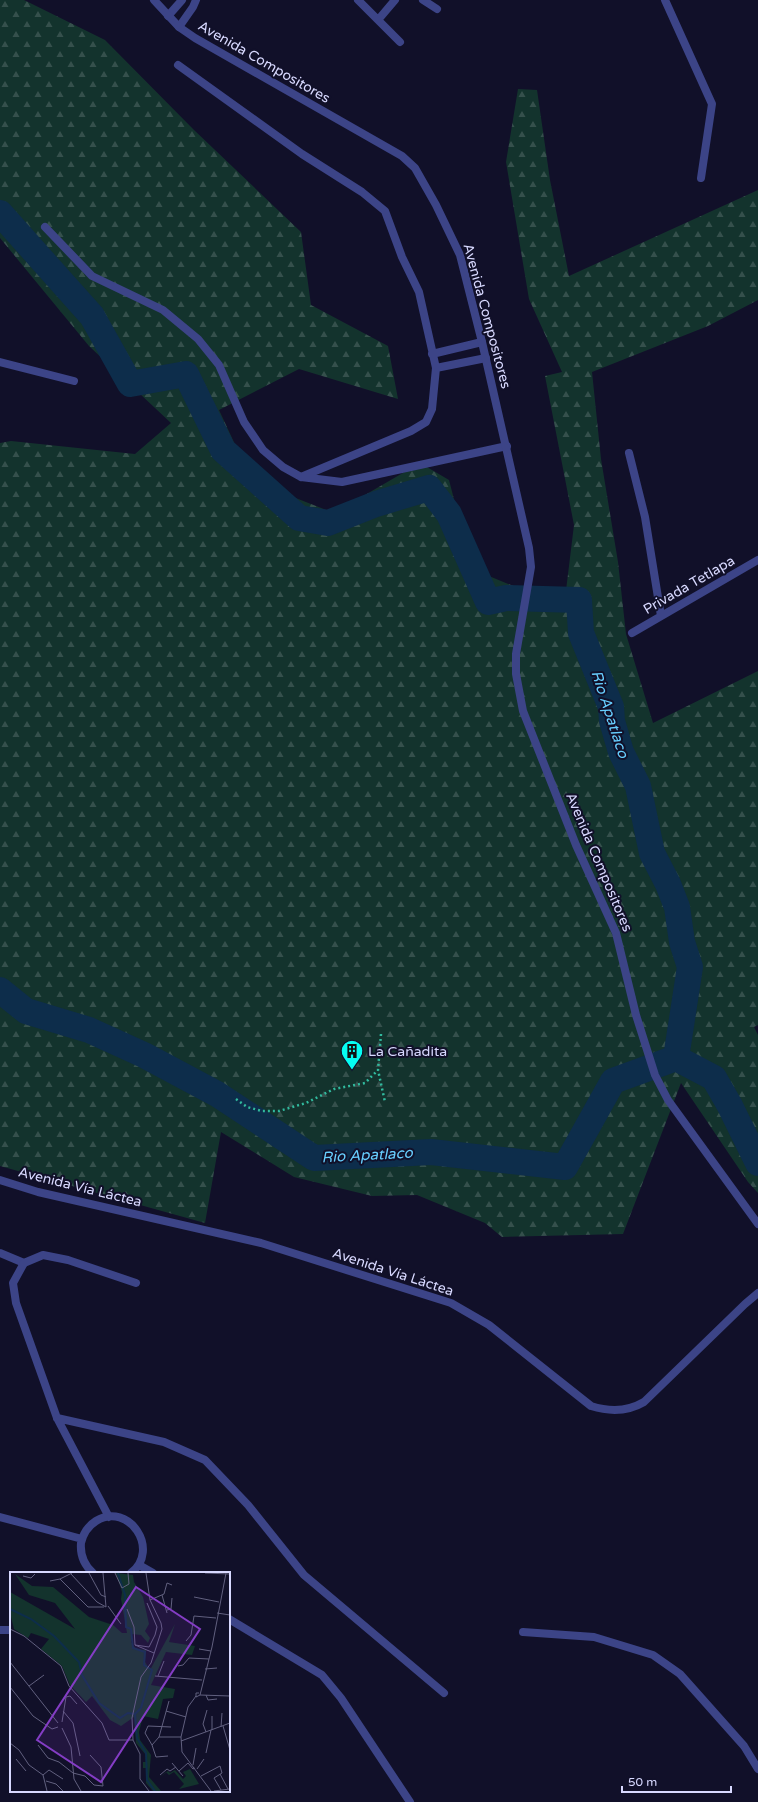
<svg xmlns="http://www.w3.org/2000/svg" width="758" height="1802" viewBox="0 0 758 1802" font-family="'Varela Round',sans-serif">
	<defs>
		<pattern id="forest-firs" width="22" height="20" patternUnits="userSpaceOnUse"><rect width="22" height="20" fill="#13332d"/><path d="M5 1l3.5 6h-7zM16 11l3.5 6h-7z" fill="#35504c"/></pattern>
	</defs>
	<rect width="100%" height="100%" fill="#111029"/>
	<path fill="url(#forest-firs)" d="M 0,0 L 24,0 L 105,40 L 194,130 L 301,232 L 311,305 L 388,346 L 398,399 L 299,369 L 219,410 L 252,481 L 334,513 L 420,463 L 449,480 L 472,569 L 564,607 L 574,525 L 545,376 L 562,372 L 529,299 L 506,162 L 518,89 L 537,90 L 550,180 L 569,276 L 758,190 L 758,300 L 708,326 L 592,372 L 601,459 L 618,562 L 626,634 L 653,723 L 758,671 L 758,1025 L 754,1027 L 758,1035 L 758,1193 L 748,1182 L 681,1083 L 623,1234 L 502,1237 L 485,1223 L 417,1195 L 372,1196 L 294,1177 L 221,1132 L 205,1223 L 0,1166 L 0,443 L 11,441 L 135,454 L 171,423 L 89,346 L 0,238 Z"/>
	<g fill="none" stroke-linecap="round" stroke-linejoin="round">
		<path stroke="#0d2d4b" stroke-width="26" d="M 0,213 L 92,316 L 130,384 L 186,374 L 223,450 L 299,518 L 328,523 L 376,504 L 429,488 L 449,514 L 488,602 L 506,598 L 579,600 L 581,633 L 611,707 L 612,721 L 621,752 L 638,786 L 652,853 L 668,884 L 677,907 L 682,942 L 690,967 L 676,1058
			M 0,990 L 26,1011 L 89,1030 L 144,1055 L 217,1094 L 314,1158 L 431,1152 L 565,1167 L 613,1081 L 676,1058 L 714,1078 L 730,1106 L 758,1163"/>
		<path stroke="#31ba9e" stroke-width="2.5" stroke-dasharray="2 3" stroke-linecap="butt" d="M 381,1034 L 378,1070 L 385,1102
			M 236,1099 L 247,1107 L 262,1111 L 279,1111 L 306,1103 L 334,1089 L 365,1083 L 378,1070"/>
		<path stroke="#3c4487" stroke-width="8" d="M 0,1253 L 24,1263"/>
		<path stroke="#3c4487" stroke-width="8" d="M 358,0 L 400,42
			M 423,0 L 437,9
			M 665,0 L 712,104 L 701,178
			M 168,16 L 182,0
			M 378,20 L 395,0
			M 179,27 L 193,7 L 196,0
			M 178,65 L 302,154 L 362,192 L 385,211 L 402,257 L 419,292 L 436,368 L 432,409 L 426,422 L 411,431 L 301,477
			M 45,227 L 92,276 L 163,310 L 198,339 L 219,365 L 244,422 L 263,450 L 283,467 L 301,477 L 342,482 L 507,446
			M 432,354 L 482,342
			M 0,362 L 74,381
			M 436,368 L 486,358
			M 629,453 L 645,517 L 661,616
			M 632,633 L 758,560
			M 57,1418 L 164,1442 L 205,1460 L 248,1505 L 304,1575 L 444,1693
			M 0,1517 L 82,1539
			M 109,1517 L 57,1418 L 16,1303 L 13,1283 L 24,1263 L 43,1255 L 68,1260 L 136,1283
			M 139,1565 L 153,1573
			M 93,1573 C 84,1565 80,1555 81,1543 C 83,1534 88,1526 96,1521 C 129,1501 161,1550 131,1573
			M 229,1619 L 322,1675 L 341,1698 L 410,1802
			M 0,1630 L 11,1630
			M 523,1632 L 594,1637 L 653,1655 L 680,1674 L 744,1746 L 758,1769"/>
		<path stroke="#3c4487" stroke-width="8" d="M 154,0 L 179,27 L 195,38 L 402,156 L 415,168 L 436,205 L 460,255 L 482,342 L 529,548 L 531,567 L 516,654 L 516,674 L 523,711 L 576,845 L 616,933 L 636,1015 L 655,1075 L 668,1100 L 758,1224
			M 0,1180 L 38,1192 L 261,1243 L 451,1303 L 489,1325 L 591,1406 C 610,1412 627,1412 644,1402 L 745,1304 L 758,1293"/>
	</g>
	<defs>
		<g id="building-pin" transform="scale(1.15)"><path d="M0 17L-7.5 6A9.5 9.5 0 1 1 7.5 6Z" fill="#06fdf2" stroke="#111029"/><path d="M-4-6H4V6H1V3H-1V6H-4ZM-2.5-4.3h1.7v1.8h-1.7ZM.8-4.3h1.7v1.8H.8ZM-2.5-1h1.7V.8h-1.7ZM.8-1h1.7V.8H.8Z" fill="#111"/></g>
	</defs>
	<g fill-rule="evenodd">
		<use href="#building-pin" x="352" y="1051"/>
	</g>
	<g text-anchor="middle" dominant-baseline="central" stroke-width="4" stroke-linejoin="round" paint-order="stroke">
		<g font-size="14" fill="#d8d9ff" stroke="#111029">
			<text transform="translate(264 62) rotate(30)">Avenida Compositores</text>
			<text transform="translate(487 316) rotate(75)">Avenida Compositores</text>
			<text transform="translate(689 585) rotate(-30)">Privada Tetlapa</text>
			<text transform="translate(599 862) rotate(67)">Avenida Compositores</text>
			<text transform="translate(80 1187) rotate(14)">Avenida Vía Láctea</text>
			<text transform="translate(393 1272) rotate(18)">Avenida Vía Láctea</text>
		</g>
		<g font-size="14" fill="#d8d9ff" stroke="#111029" text-anchor="start">
			<text x="368" y="1051">La Cañadita</text>
		</g>
		<g font-size="15" font-style="italic" fill="#67cefe" stroke="#111029">
			<text transform="translate(610 714) rotate(72)">Rio Apatlaco</text>
			<text transform="translate(367 1155) rotate(-3)">Rio Apatlaco</text>
		</g>
	</g>
	<g transform="translate(10 1572)">
		<rect width="220" height="220" fill="#111029"/>
		<path d="M 180,197 L 189,212 L 169,217 L 174,212 L 164,200 L 159,203 L 156,200 L 149,206 L 158,199 L 160,201 L 165,198 L 173,207 L 176,204 L 173,200 Z" fill="#13332d"/>
		<path d="M 106,1 L 123,3 L 124,10 L 133,25 L 139,52 L 135,59 L 140,66 L 138,71 L 131,63 L 122,62 L 121,70 L 126,77 L 136,78 L 135,90 L 140,98 L 165,52 L 159,70 L 185,74 L 182,83 L 156,80 L 141,113 L 165,117 L 163,126 L 153,127 L 148,147 L 133,144 L 129,160 L 130,168 L 141,183 L 139,205 L 151,219 L 143,219 L 136,211 L 136,196 L 133,196 L 133,190 L 136,190 L 136,183 L 126,171 L 124,145 L 111,154 L 100,148 L 82,124 L 76,130 L 60,113 L 52,94 L 31,77 L 39,67 L 21,61 L 18,66 L 4,57 L 0,41 L 0,20 L 65,57 L 45,31 L 19,23 L 5,2 L 22,14 L 43,15 L 79,45 L 103,53 L 112,61 L 117,61 L 111,27 L 112,20 Z" fill="#13332d"/>
		<path fill="none" stroke="#0d2d4b" stroke-width="2" d="M 108,1 L 115,23 L 116,55 L 121,57 L 123,76 L 135,80 L 134,93 L 142,98 L 131,136 L 125,142M 0,37 L 21,47 L 44,64 L 69,90 L 72,103 L 89,131 L 110,146 L 118,141 L 125,142 L 127,166 L 136,181 L 137,208 L 145,219"/>
		<path fill="none" stroke="#61607f" stroke-width="1" d="M 79,1 L 91,23 L 96,25M 105,1 L 112,16 L 119,12 L 118,1M 136,1 L 140,28 L 151,51 L 152,57 L 141,91 L 131,105 L 122,146 L 123,168 L 130,182 L 130,207 L 139,219M 195,1 L 220,2M 61,2 L 87,30 L 96,35 L 93,1M 13,4 L 21,6 L 25,2M 50,7 L 78,35 L 94,35M 40,9 L 50,7 L 62,1M 152,23 L 157,41M 184,25 L 209,30M 140,28 L 154,22 L 157,11 L 162,13M 98,34 L 111,52M 117,37 L 124,55 L 125,73 L 144,81M 157,38 L 161,37 L 162,26M 207,41 L 220,43M 0,57 L 14,64 L 51,94 L 59,114 L 92,151 L 99,168 L 123,168M 176,69 L 181,63 L 184,44 L 206,46M 125,73 L 139,75 L 145,63 L 147,55 L 137,31M 189,77 L 201,79M 0,90 L 48,151M 168,94 L 173,93 L 179,86 L 199,87M 195,97 L 207,96M 145,104 L 192,108M 148,104 L 154,89M 19,114 L 34,103M 0,115 L 23,144 L 42,157 L 48,155M 189,121 L 186,121 L 186,125 L 190,123 L 202,75 L 216,1M 190,123 L 220,124M 196,123 L 198,128 L 207,127M 186,124 L 178,135 L 171,165 L 172,180 L 201,219M 53,139 L 63,151 L 70,184M 156,139 L 176,145M 202,144 L 202,158M 52,150 L 56,125 L 60,124 L 67,132M 213,154 L 220,178M 211,155 L 212,141M 52,156 L 61,175 L 64,207 L 71,219M 196,160 L 193,152 L 197,138M 149,165 L 171,165M 171,169 L 220,151M 0,171 L 9,178 L 19,193 L 33,203 L 37,219M 28,173 L 38,186 L 49,190 L 63,201 L 75,204 L 84,213 L 93,214M 142,173 L 149,165 L 159,129M 142,173 L 135,161 L 138,154 L 161,155M 142,173 L 146,185 L 158,184M 196,181 L 201,158M 80,183 L 91,195 L 93,214M 6,187 L 16,199M 162,191 L 173,204M 183,193 L 186,176M 187,197 L 194,187M 169,199 L 178,191 L 183,197 L 185,196M 210,202 L 218,217M 33,203 L 39,198 L 53,207M 150,203 L 157,197 L 160,199 L 166,195M 191,204 L 210,194 L 212,201 L 204,206 L 211,218M 36,209 L 46,212 L 53,219M 204,219 L 220,217"/>
		<path fill="#843dc5" fill-opacity="0.15" stroke="#843dc5" stroke-width="2" d="M 126,15 L 190,57 L 91,210 L 27,168 Z"/>
		<rect width="220" height="220" fill="none" stroke="#d8d9ff" stroke-width="2"/>
	</g>
	<path d="M622 1786v6h109v-6" fill="none" stroke="#d8d9ff" stroke-width="2"/>
	<text x="628" y="1786" font-size="12" fill="#d8d9ff" stroke="#111029" stroke-width="3" paint-order="stroke">50 m</text>
</svg>
